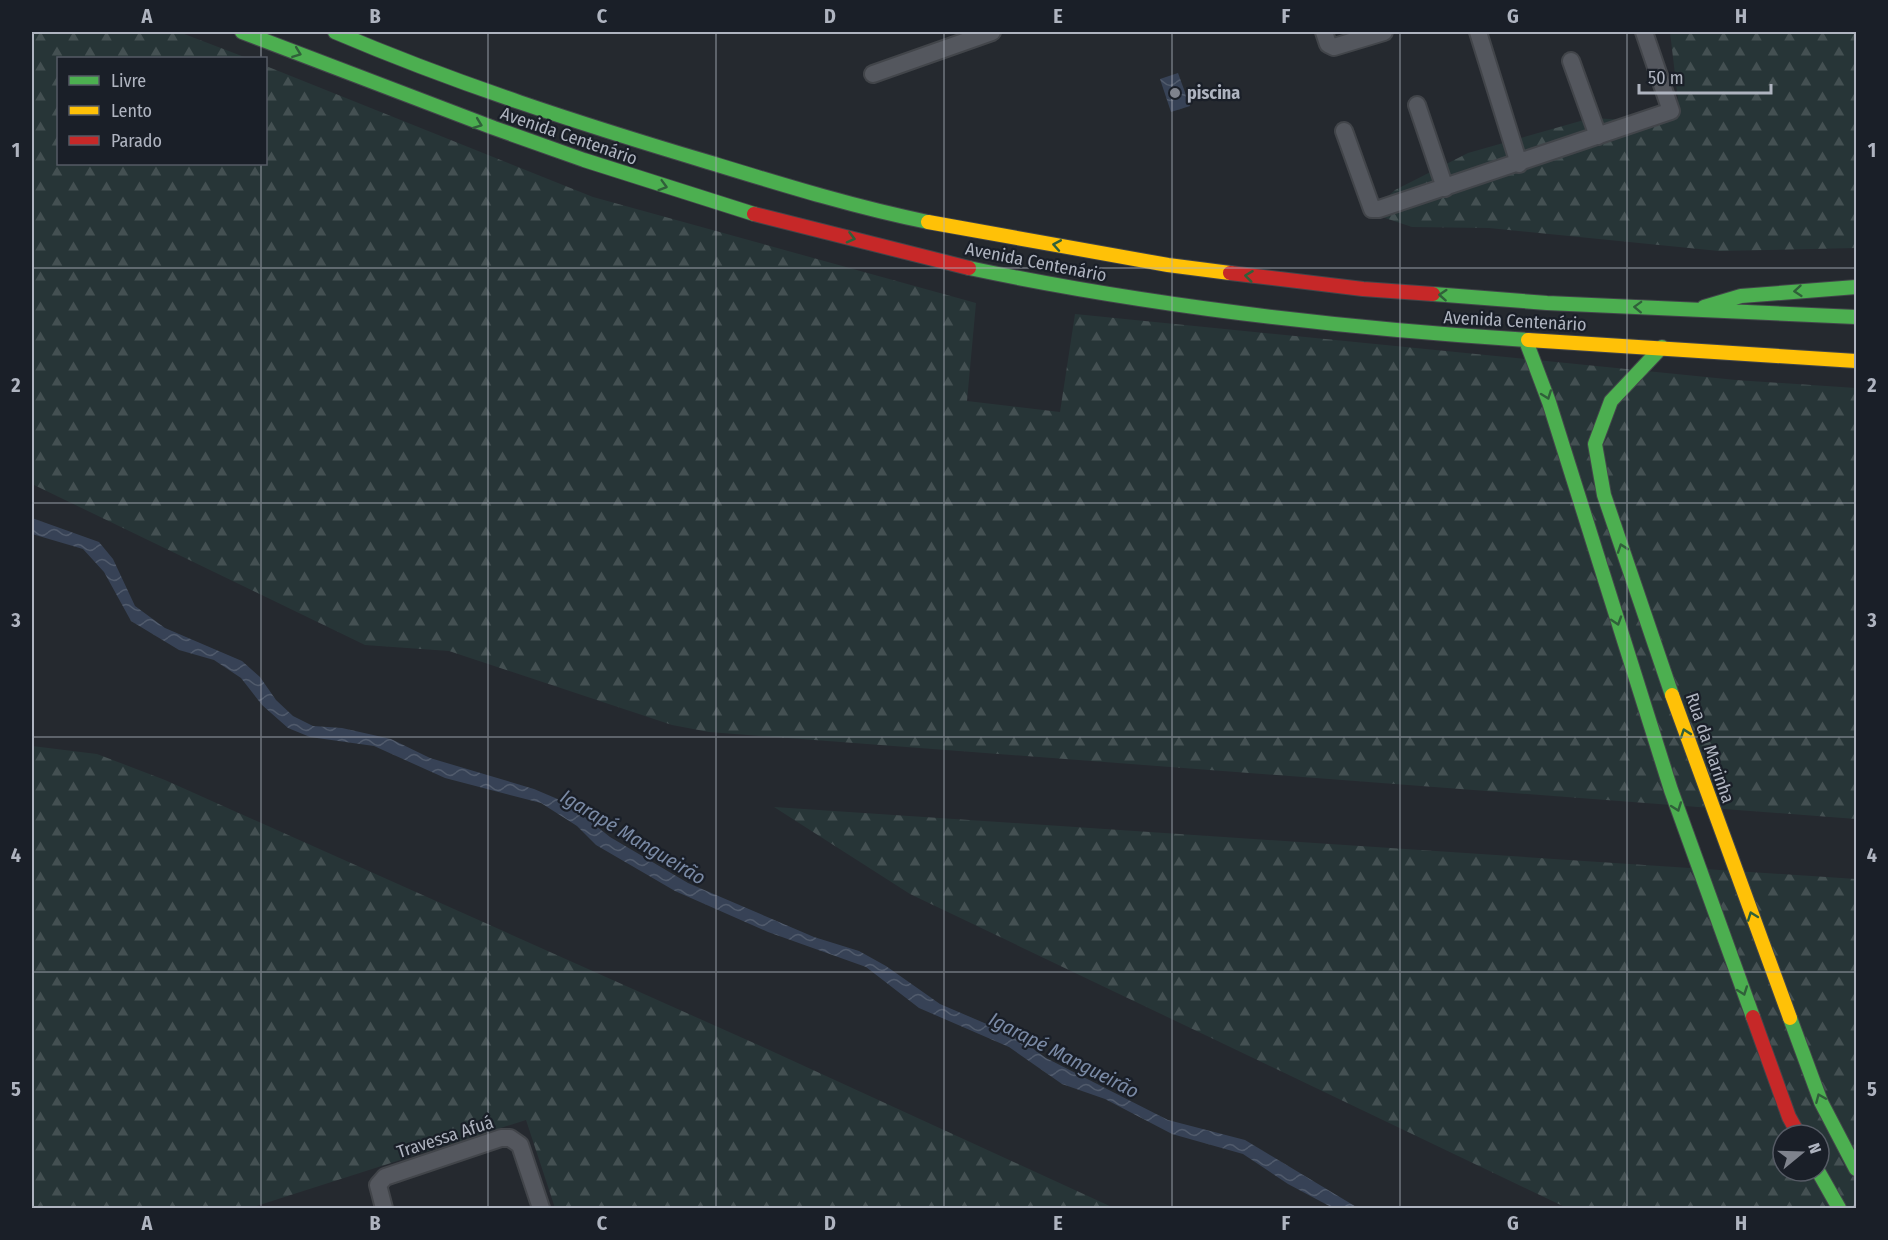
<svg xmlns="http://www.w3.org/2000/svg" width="1888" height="1240" viewBox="0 0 1888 1240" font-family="'Fira Sans Condensed',sans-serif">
	<defs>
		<pattern id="forest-firs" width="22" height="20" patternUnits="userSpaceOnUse" patternTransform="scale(1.5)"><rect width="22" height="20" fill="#273537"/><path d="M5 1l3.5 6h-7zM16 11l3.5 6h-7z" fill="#445052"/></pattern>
		<pattern id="water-waves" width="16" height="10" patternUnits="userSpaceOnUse" patternTransform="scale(1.5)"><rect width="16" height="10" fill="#374256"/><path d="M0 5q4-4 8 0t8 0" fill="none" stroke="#515b6c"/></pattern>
	</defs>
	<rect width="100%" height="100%" fill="#25292f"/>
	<path fill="url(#forest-firs)" fill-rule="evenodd" d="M 32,32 L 179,32 L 247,58 L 58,58 L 58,164 L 266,164 L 266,66 L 593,197 L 976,303 L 967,401 L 1060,412 L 1075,314 L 1736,380 L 1856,388 L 1856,819 L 709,732 L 672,725 L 449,651 L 365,645 L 32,484 Z
		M 1670,32 L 1856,32 L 1856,248 L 1719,251 L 1489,228 L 1412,227 L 1370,213 L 1395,190 L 1468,153 L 1591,118 L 1628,120 L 1678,100 Z
		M 32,746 L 97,754 L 165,780 L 765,1048 L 1114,1208 L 555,1208 L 526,1120 L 250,1208 L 32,1208 Z
		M 774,807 L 1856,879 L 1856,1208 L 1567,1208 L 910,894 ZM 1783,1135 L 1819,1135 L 1819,1171 L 1783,1171 Z"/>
	<path fill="url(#water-waves)" d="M 1178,73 L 1190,106 L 1171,112 L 1160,79 Z
		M 32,518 L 99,542 L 113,559 L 135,606 L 165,628 L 242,661 L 260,677 L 276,700 L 293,716 L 313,726 L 342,728 L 391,739 L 430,758 L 534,789 L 567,803 L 610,837 L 688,883 L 814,937 L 859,951 L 886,966 L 940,1004 L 1017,1037 L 1046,1058 L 1168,1120 L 1245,1140 L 1358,1208 L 1333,1208 L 1288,1184 L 1243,1154 L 1172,1134 L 1105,1099 L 1062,1084 L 1009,1047 L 919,1008 L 866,967 L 768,932 L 675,891 L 596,845 L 577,826 L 541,803 L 445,778 L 374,746 L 310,737 L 288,728 L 262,705 L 241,678 L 214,660 L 179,650 L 131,621 L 104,572 L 83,549 L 32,534 Z"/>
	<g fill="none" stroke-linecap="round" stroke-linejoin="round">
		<g stroke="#42454a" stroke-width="20">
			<path id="street" d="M 1324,32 L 1328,44 L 1334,47 L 1384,32
				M 1478,32 L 1519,164
				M 1571,61 L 1598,136
				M 873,74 L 992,32
				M 1417,105 L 1445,188
				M 1344,131 L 1372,209 L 1379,209 L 1671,111 L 1644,32
				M 384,1208 L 378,1185 L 385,1177 L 501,1138 L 510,1138 L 520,1145 L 541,1208"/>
		</g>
		<g stroke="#42454a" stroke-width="16">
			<path id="fast" d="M 242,32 L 494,128 L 584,160 L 754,214
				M 335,32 C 457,84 581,124 708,162 C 780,184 854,207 928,222
				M 969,268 C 1154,307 1340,328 1528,340
				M 1433,294 L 1547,303 L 1856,317
				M 1704,307 L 1741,296 L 1856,287
				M 1526,341 L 1549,402 L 1671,790 L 1753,1017
				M 1662,347 L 1611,401 L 1595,444 L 1604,495 L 1672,695
				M 1790,1018 L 1821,1102 L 1856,1169
				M 1818,1171 L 1839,1208"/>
		</g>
		<g stroke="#42454a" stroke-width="16">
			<path id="slow" d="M 928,222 L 1168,265 L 1230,273
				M 1528,340 L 1856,361
				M 1672,695 L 1790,1018"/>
		</g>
		<g stroke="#42454a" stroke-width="16">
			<path id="jam" d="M 754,214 L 969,268
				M 1230,273 L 1363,289 L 1433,294
				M 1753,1017 L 1789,1117 L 1799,1135"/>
		</g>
		<use href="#street" stroke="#54575e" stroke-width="16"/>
		<use href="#fast" stroke="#4caf50" stroke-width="14"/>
		<use href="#slow" stroke="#ffc107" stroke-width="14"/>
		<use href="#jam" stroke="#c62828" stroke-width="14"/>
	</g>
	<defs><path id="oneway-chevron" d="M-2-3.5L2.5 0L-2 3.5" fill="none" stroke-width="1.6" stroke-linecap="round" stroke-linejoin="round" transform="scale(1.5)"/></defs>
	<g stroke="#30603a">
		<use href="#oneway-chevron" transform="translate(297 53) rotate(21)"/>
		<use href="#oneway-chevron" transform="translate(478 124) rotate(21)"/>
		<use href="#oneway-chevron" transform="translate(663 186) rotate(16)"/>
		<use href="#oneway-chevron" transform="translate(851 238) rotate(14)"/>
		<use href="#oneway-chevron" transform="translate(1057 245) rotate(-170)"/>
		<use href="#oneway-chevron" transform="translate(1249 276) rotate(-173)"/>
		<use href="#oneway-chevron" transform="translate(1798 291) rotate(175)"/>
		<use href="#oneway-chevron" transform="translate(1443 295) rotate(-176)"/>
		<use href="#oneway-chevron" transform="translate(1638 307) rotate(-178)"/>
		<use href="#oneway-chevron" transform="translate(1547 395) rotate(70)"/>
		<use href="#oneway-chevron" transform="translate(1622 548) rotate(-109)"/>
		<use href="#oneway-chevron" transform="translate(1617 621) rotate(72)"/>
		<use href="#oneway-chevron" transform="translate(1685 733) rotate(-109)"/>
		<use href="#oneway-chevron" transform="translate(1677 807) rotate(70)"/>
		<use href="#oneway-chevron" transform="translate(1752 916) rotate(-110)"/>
		<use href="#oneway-chevron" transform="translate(1743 991) rotate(70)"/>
		<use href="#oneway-chevron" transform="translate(1820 1098) rotate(-113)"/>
	</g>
	<path fill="none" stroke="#afb4c0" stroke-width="1.5" stroke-opacity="0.55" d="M 261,32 L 261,58M 488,32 L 488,1208M 716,32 L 716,1208M 944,32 L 944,1208M 1172,32 L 1172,1208M 1400,32 L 1400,1208M 1627,32 L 1627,1208M 261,164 L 261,1208M 32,268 L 1856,268M 32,503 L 1856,503M 32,737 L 1856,737M 32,972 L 1856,972"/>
	<circle fill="#7f838d" stroke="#1a1f28" stroke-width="2" cx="1175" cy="93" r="6"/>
	<g text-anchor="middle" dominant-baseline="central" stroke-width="4.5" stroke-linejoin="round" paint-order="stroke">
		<g font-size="18" font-weight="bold" fill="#afb4c0" stroke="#1a1f28" text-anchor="start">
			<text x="1187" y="93">piscina</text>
		</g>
		<g font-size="18" fill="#afb4c0" stroke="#1a1f28">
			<text transform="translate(569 136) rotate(19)">Avenida Centenário</text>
			<text transform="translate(1036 262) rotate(11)">Avenida Centenário</text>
			<text transform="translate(1515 321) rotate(3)">Avenida Centenário</text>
			<text transform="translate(1710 748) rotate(71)">Rua da Marinha</text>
			<text transform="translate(445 1137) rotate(-18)">Travessa Afuá</text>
		</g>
		<g font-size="20" font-style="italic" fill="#7a8aa5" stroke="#1a1f28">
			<text transform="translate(633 837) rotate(31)">Igarapé Mangueirão</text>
			<text transform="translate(1064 1055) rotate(27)">Igarapé Mangueirão</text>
		</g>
	</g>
	<rect width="1888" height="1240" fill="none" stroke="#1a1f28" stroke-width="66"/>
	<rect x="57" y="57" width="210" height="108" fill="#1a1f28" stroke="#565b65" stroke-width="1.5"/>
	<rect x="69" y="76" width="30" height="9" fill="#4caf50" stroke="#565b65" stroke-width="1.5"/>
	<text x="111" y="87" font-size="18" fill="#afb4c0">Livre</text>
	<rect x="69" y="106" width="30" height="9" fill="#ffc107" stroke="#565b65" stroke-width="1.5"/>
	<text x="111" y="117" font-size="18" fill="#afb4c0">Lento</text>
	<rect x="69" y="136" width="30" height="9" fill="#c62828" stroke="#565b65" stroke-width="1.5"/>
	<text x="111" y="147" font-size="18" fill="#afb4c0">Parado</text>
	<g transform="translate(1801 1153) rotate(71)"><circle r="28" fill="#1a1f28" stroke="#565b65" stroke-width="1.5"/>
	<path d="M0-4.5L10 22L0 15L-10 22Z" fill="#7f838d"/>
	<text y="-9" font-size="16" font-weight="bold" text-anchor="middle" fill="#afb4c0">N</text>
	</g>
	<path d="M1639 84v9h132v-9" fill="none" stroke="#afb4c0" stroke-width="3"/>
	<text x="1648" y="84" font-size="18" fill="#afb4c0" stroke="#1a1f28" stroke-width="4.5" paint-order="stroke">50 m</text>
	<rect x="33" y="33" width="1822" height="1174" fill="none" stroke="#afb4c0" stroke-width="2"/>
	<g font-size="20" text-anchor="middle" font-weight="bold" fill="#afb4c0">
		<text x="147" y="23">A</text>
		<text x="375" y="23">B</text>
		<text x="602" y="23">C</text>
		<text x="830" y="23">D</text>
		<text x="1058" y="23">E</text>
		<text x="1286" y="23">F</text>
		<text x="1513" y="23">G</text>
		<text x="1741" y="23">H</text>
		<text x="16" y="157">1</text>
		<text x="1872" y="157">1</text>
		<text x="16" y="392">2</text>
		<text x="1872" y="392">2</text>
		<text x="16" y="627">3</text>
		<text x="1872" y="627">3</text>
		<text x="16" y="862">4</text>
		<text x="1872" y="862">4</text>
		<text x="16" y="1096">5</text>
		<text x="1872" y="1096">5</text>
		<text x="147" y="1230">A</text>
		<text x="375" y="1230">B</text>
		<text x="602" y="1230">C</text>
		<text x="830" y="1230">D</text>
		<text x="1058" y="1230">E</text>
		<text x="1286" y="1230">F</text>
		<text x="1513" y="1230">G</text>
		<text x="1741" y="1230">H</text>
	</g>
</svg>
